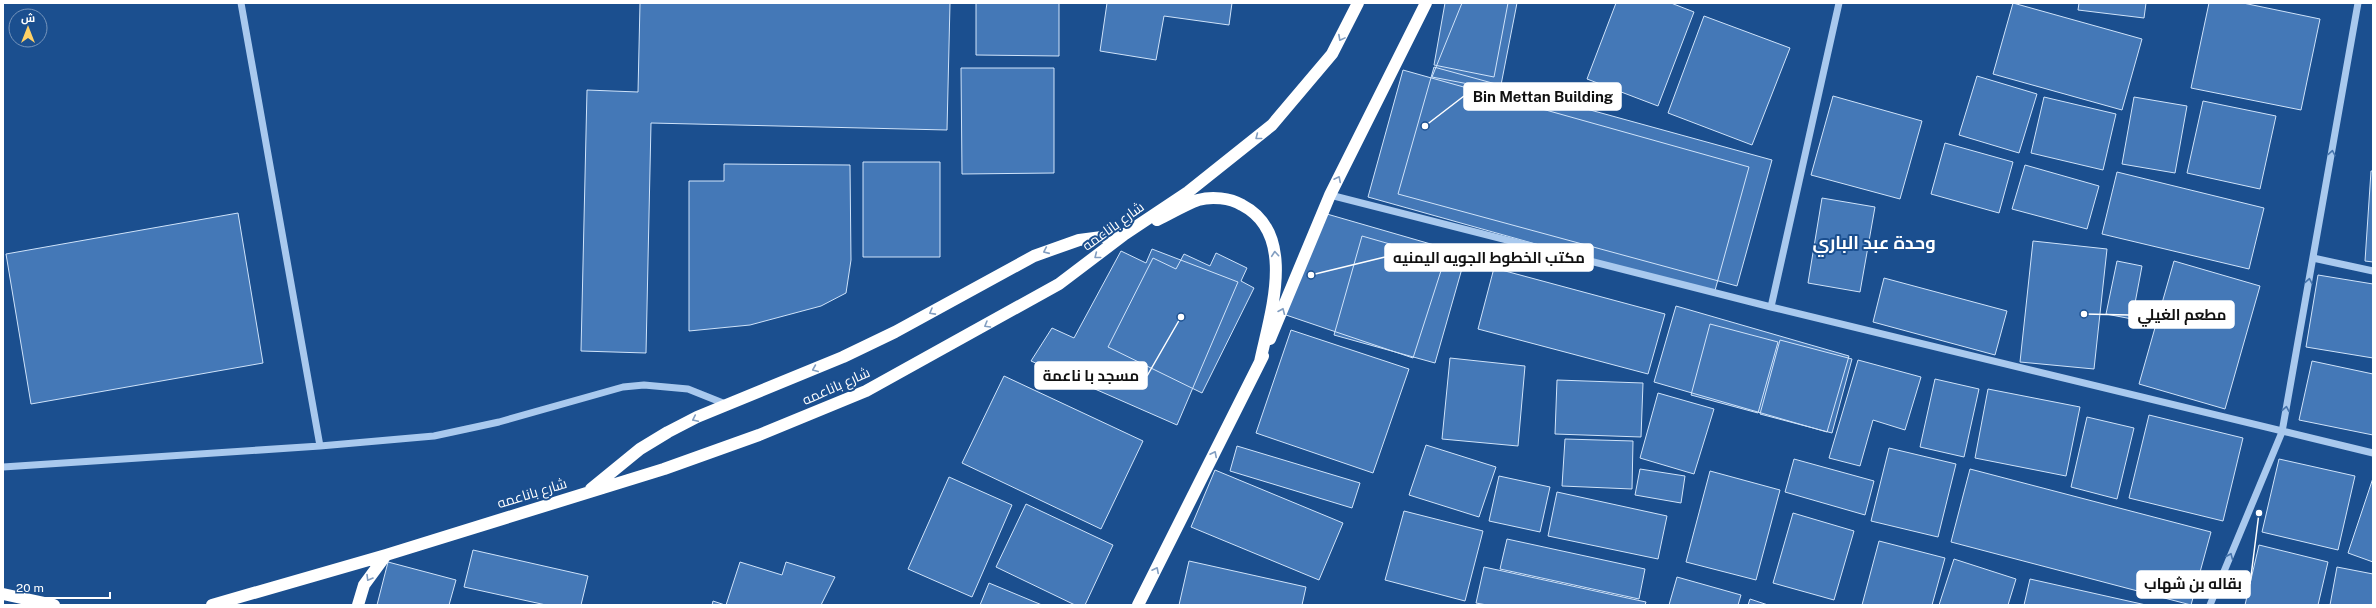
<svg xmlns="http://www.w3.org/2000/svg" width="2376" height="608" viewBox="0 0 2376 608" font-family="'Public Sans',Cairo,sans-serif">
	<rect width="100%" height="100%" fill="#1b4f8f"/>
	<path fill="#4478b7" stroke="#cfe3fa" d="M 640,3 L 950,3 L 947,130 L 651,123 L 646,353 L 581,351 L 587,90 L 638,92 Z
		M 976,3 L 1059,3 L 1059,56 L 976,55 Z
		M 1107,3 L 1232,3 L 1229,25 L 1164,16 L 1156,60 L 1100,51 Z
		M 1445,3 L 1508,3 L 1494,77 L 1434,65 Z
		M 1462,3 L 1517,3 L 1500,90 L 1432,77 Z
		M 1616,3 L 1671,3 L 1694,12 L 1658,106 L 1587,79 Z
		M 2013,3 L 2142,39 L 2122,110 L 1993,74 Z
		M 2079,3 L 2146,3 L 2144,18 L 2078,10 Z
		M 2209,3 L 2243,3 L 2320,19 L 2301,110 L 2191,88 Z
		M 1704,16 L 1790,48 L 1752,145 L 1668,113 Z
		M 1434,67 L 1772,160 L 1737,286 L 1398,194 Z
		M 961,68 L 1054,68 L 1054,173 L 962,174 Z
		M 1403,70 L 1749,167 L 1714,294 L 1368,197 Z
		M 1977,76 L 2037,94 L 2019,153 L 1959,135 Z
		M 1833,96 L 1922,121 L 1900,199 L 1811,175 Z
		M 2044,97 L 2116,114 L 2103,170 L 2031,153 Z
		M 2134,97 L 2187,106 L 2175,173 L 2122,164 Z
		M 2203,101 L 2276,116 L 2260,189 L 2187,173 Z
		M 1945,143 L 2013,162 L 1999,213 L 1931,194 Z
		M 863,162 L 940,162 L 940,257 L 863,257 Z
		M 724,164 L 850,165 L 851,260 L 846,293 L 821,306 L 750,325 L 689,331 L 689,181 L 724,181 Z
		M 2025,165 L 2099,186 L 2087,229 L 2012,209 Z
		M 2371,171 L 2373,171 L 2373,262 L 2365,261 Z
		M 2117,172 L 2264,208 L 2249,269 L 2102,234 Z
		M 1822,198 L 1875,207 L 1860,292 L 1808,283 Z
		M 1320,212 L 1448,249 L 1413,358 L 1283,314 Z
		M 238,213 L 263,363 L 31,404 L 6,254 Z
		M 1362,236 L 1463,265 L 1435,363 L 1334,335 Z
		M 2033,241 L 2107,249 L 2094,369 L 2020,362 Z
		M 1152,249 L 1238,282 L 1177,425 L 1031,361 L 1052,328 L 1074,338 L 1121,251 L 1146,263 Z
		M 1216,253 L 1247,268 L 1241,281 L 1254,288 L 1202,393 L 1108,347 L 1153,258 L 1176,269 L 1184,254 L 1210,266 Z
		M 2117,261 L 2142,266 L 2132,319 L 2106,314 Z
		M 2174,261 L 2260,286 L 2225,409 L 2139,384 Z
		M 1494,268 L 1665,314 L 1648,374 L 1478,329 Z
		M 2318,275 L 2373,284 L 2373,358 L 2306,347 Z
		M 1884,278 L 2007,311 L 1995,355 L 1873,322 Z
		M 1676,306 L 1849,356 L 1827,432 L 1654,382 Z
		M 1710,324 L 1778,342 L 1758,413 L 1691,395 Z
		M 1291,330 L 1409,369 L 1373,473 L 1256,433 Z
		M 1780,340 L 1852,359 L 1832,433 L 1760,414 Z
		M 1450,358 L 1525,366 L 1518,446 L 1442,439 Z
		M 1858,360 L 1921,377 L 1905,430 L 1873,420 L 1860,466 L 1829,458 Z
		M 2312,361 L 2373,374 L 2373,435 L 2299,420 Z
		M 1004,376 L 1143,441 L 1101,529 L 962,463 Z
		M 1935,379 L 1979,389 L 1964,457 L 1920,447 Z
		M 1557,380 L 1643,383 L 1641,437 L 1555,434 Z
		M 1988,389 L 2080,407 L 2066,476 L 1975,458 Z
		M 1658,393 L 1714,409 L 1694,474 L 1640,458 Z
		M 2149,415 L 2243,438 L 2223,521 L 2129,498 Z
		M 2087,417 L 2134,428 L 2117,499 L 2071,487 Z
		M 1565,439 L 1633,441 L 1632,489 L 1562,486 Z
		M 1426,445 L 1496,467 L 1479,517 L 1409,495 Z
		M 1237,446 L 1360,483 L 1352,508 L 1230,471 Z
		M 1889,448 L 1956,464 L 1938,537 L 1871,521 Z
		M 1794,459 L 1874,481 L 1865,515 L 1785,492 Z
		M 2279,459 L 2355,476 L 2338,550 L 2262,532 Z
		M 1640,469 L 1685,476 L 1681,503 L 1635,495 Z
		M 1970,469 L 2211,532 L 2191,605 L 1951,542 Z
		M 1215,470 L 1343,523 L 1319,580 L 1191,527 Z
		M 1710,471 L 1780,490 L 1756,580 L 1686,562 Z
		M 1499,476 L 1550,487 L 1540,532 L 1489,521 Z
		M 949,477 L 1012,505 L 972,597 L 908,569 Z
		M 2373,478 L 2373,562 L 2348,553 Z
		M 1557,492 L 1667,516 L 1658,559 L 1548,536 Z
		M 1026,504 L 1113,545 L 1085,605 L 1075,605 L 996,567 Z
		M 1404,511 L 1483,531 L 1465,601 L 1385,580 Z
		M 1793,513 L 1854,531 L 1834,600 L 1773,583 Z
		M 1507,539 L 1645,569 L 1639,599 L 1500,569 Z
		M 1879,541 L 1945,558 L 1932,605 L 1862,605 Z
		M 2259,545 L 2328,562 L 2318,605 L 2245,605 Z
		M 473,550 L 588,576 L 581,605 L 546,605 L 464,587 Z
		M 1954,559 L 2016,579 L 2008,605 L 1939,605 Z
		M 1189,561 L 1306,587 L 1302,605 L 1179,605 Z
		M 388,562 L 456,580 L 449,605 L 377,605 Z
		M 740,562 L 782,575 L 786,562 L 835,577 L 821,605 L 726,605 Z
		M 1484,567 L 1646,602 L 1645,605 L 1487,605 L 1476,603 Z
		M 2337,567 L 2373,574 L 2373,605 L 2330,605 Z
		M 1677,577 L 1741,595 L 1738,605 L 1669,605 Z
		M 2030,579 L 2146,605 L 2024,605 Z
		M 989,583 L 1042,605 L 980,605 Z
		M 1750,599 L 1768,605 L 1748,605 Z
		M 713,601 L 725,605 L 712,605 Z"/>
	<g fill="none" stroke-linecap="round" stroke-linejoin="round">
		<path stroke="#a9c9ee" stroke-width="7" d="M 241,3 L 320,446
			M 1330,195 L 1771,307 L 2373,453
			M 2313,258 L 2373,271
			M 1771,307 L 1839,3
			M 3,467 L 320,446 L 434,436 L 499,422 L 623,387 L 644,385 L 688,389 L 728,405
			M 2210,605 L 2282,432 L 2358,3"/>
		<path stroke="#fff" stroke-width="12" d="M 1157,220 C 1170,214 1184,205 1198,200 C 1212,196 1230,198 1242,205 C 1298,234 1270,314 1260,362
			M 1270,339 L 1330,195 L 1426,3
			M 591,489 L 640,449 L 668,432 L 697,417 L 843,357 L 895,332 L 1034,256 L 1079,240 L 1125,234
			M 3,594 L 54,605
			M 212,605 L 386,555 L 664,469 L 759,435 L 866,391 L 1059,284 L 1125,234 L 1188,192 L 1272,125 L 1332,54 L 1358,3
			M 358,605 L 364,585 L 386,555
			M 1138,605 L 1263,356"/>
	</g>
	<defs><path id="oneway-chevron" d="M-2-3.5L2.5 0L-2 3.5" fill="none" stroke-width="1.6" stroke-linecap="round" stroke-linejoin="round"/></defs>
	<g stroke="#829ec1">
		<use href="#oneway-chevron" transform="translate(1341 38) rotate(118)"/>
		<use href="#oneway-chevron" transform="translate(1258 137) rotate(142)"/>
		<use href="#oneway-chevron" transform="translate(1338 179) rotate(-63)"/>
		<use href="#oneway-chevron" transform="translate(1046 251) rotate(156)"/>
		<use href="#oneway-chevron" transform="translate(1275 254) rotate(-95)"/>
		<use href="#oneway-chevron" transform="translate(1097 256) rotate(142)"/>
		<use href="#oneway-chevron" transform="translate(1282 311) rotate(-67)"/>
		<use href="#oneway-chevron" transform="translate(932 312) rotate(151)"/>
		<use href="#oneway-chevron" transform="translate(987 325) rotate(150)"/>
		<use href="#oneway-chevron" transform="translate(815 369) rotate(157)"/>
		<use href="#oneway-chevron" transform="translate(695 419) rotate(155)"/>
		<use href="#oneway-chevron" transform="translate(1214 454) rotate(-63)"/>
		<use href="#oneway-chevron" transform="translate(1156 570) rotate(-63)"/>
		<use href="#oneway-chevron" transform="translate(369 578) rotate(121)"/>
	</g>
	<g stroke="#4674ac">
		<use href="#oneway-chevron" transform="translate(2332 153) rotate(-80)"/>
		<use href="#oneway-chevron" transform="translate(2309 281) rotate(-80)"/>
		<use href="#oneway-chevron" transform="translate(2286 409) rotate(-80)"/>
		<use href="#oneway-chevron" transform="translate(2230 556) rotate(-67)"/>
	</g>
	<g text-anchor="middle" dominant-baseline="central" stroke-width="4" stroke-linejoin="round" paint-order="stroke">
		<g font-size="14" fill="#fff" stroke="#1b4f8f">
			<text transform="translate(1113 226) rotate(-36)">شارع باناعمه</text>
			<text transform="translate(836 386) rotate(-24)">شارع باناعمه</text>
			<text transform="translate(532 493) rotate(-17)">شارع باناعمه</text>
		</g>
		<g font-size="18" font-weight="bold" fill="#fff" stroke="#1b4f8f">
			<text x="1874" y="242">وحدة عبد الباري</text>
		</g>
	</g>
	<path fill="none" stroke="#fff" stroke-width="1.5" d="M1425 126L1464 96M1311 275L1385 257M2084 314L2129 315M1181 317L1147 376M2259 513L2250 584"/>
	<g fill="#fff" stroke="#1b4f8f" stroke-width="1.5">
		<circle cx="1425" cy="126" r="4"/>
		<circle cx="1311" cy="275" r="4"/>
		<circle cx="2084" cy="314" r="4"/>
		<circle cx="1181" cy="317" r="4"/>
		<circle cx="2259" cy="513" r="4"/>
	</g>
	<g fill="#fff" stroke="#fff" stroke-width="1.5">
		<rect x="1464" y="83" width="157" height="27" rx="4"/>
		<rect x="1385" y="244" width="208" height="27" rx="4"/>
		<rect x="2129" y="301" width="105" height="27" rx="4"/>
		<rect x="1035" y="362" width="112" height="27" rx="4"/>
		<rect x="2137" y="571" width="113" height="27" rx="4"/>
	</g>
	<g font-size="15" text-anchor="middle" font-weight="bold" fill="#111">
		<text x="1543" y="102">Bin Mettan Building</text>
		<text x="1489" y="263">مكتب الخطوط الجويه اليمنيه</text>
		<text x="2182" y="320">مطعم الغيلي</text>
		<text x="1091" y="381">مسجد با ناعمة</text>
		<text x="2193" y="589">بقاله بن شهاب</text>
	</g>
	<rect width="2376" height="608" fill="none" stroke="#ffffff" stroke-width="8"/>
	<g transform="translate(28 28)"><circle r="19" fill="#1b4f8f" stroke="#7695bc"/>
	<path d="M0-3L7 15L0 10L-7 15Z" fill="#ffd166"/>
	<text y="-6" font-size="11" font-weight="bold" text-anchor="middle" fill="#ffffff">ش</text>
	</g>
	<path d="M10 592v6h100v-6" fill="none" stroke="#ffffff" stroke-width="2"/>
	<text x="16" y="592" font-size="12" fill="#ffffff" stroke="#1b4f8f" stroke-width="3" paint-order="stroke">20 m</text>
</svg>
